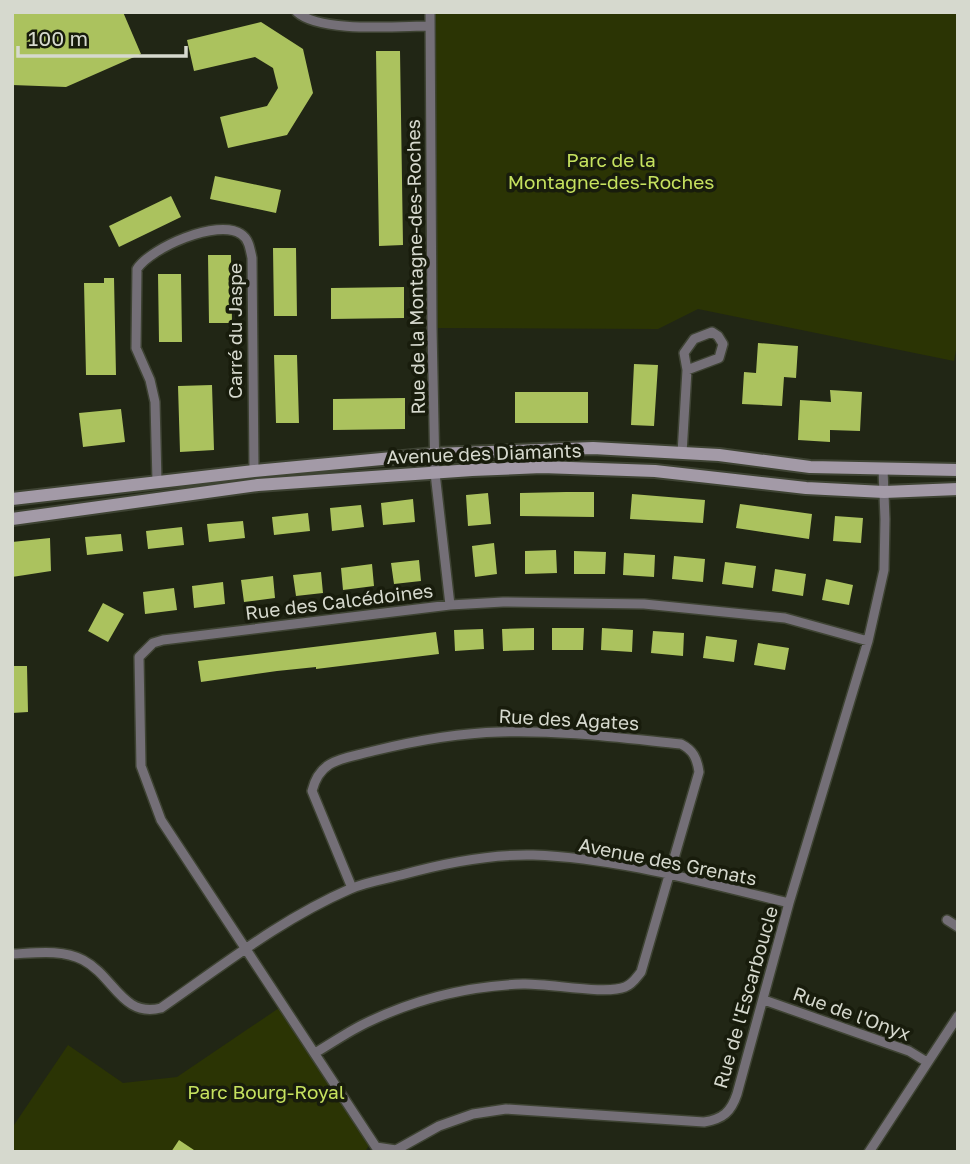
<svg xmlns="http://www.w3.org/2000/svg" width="970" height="1164" viewBox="0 0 970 1164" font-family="'Golos Text',sans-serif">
	<rect width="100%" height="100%" fill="#212615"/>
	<path fill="#2b3404" d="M 430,12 L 958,12 L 958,339 L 954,361 L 698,309 L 658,329 L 432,328 Z
		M 282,1006 L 371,1142 L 365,1152 L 12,1152 L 12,1128 L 68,1045 L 123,1083 L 177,1077 Z"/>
	<path fill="#abc25e" d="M 12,12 L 123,12 L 141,54 L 66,87 L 12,85 Z
		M 261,22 L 303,49 L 313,93 L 287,135 L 228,148 L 220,117 L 267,106 L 278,88 L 273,68 L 255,57 L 194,71 L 187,40 Z
		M 376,51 L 400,51 L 403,245 L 379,246 Z
		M 215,176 L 281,190 L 276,213 L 210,199 Z
		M 171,196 L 181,217 L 119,247 L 109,226 Z
		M 273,248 L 296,248 L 297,316 L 274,316 Z
		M 208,255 L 231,255 L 232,323 L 209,323 Z
		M 158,274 L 181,274 L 182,342 L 159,342 Z
		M 104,278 L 114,278 L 116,375 L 86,375 L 84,283 L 104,283 Z
		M 404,287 L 404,318 L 331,319 L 331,288 Z
		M 758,343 L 798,346 L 796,378 L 784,377 L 782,406 L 742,404 L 744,372 L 756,373 Z
		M 274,355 L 297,355 L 299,423 L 276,423 Z
		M 634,364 L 658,365 L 654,426 L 631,425 Z
		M 212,385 L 214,450 L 180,452 L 178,386 Z
		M 830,390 L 862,392 L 860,431 L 830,430 L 830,442 L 798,440 L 800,400 L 831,402 Z
		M 515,392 L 588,392 L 588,423 L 515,423 Z
		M 405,398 L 405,429 L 333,430 L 333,399 Z
		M 121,409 L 125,442 L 83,447 L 79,413 Z
		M 566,492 L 594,492 L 594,517 L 520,516 L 520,493 Z
		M 488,493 L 491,524 L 468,526 L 466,495 Z
		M 632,494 L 705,500 L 703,523 L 630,519 Z
		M 413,499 L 415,522 L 383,525 L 381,503 Z
		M 740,504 L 812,514 L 809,539 L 736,528 Z
		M 361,505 L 364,527 L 332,531 L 330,508 Z
		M 308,513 L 310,531 L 274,535 L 272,517 Z
		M 835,516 L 863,518 L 861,543 L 833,541 Z
		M 243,521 L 245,538 L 209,542 L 207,524 Z
		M 182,527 L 184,545 L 148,549 L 146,531 Z
		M 121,534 L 123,551 L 87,555 L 85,537 Z
		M 50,538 L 51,571 L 12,577 L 12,542 Z
		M 494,543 L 497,574 L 475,577 L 472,546 Z
		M 556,550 L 557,573 L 525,574 L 525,551 Z
		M 574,551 L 606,552 L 605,574 L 574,574 Z
		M 624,553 L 655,555 L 654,577 L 623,575 Z
		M 674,556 L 705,559 L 703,582 L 672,579 Z
		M 419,560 L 421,581 L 394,584 L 391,563 Z
		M 725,562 L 756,566 L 753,588 L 722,584 Z
		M 372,564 L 374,586 L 343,590 L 341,568 Z
		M 775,569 L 806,574 L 803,596 L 772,591 Z
		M 321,572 L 323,593 L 296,596 L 293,575 Z
		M 273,576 L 275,598 L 244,602 L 241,580 Z
		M 826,579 L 853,585 L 849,605 L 822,600 Z
		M 223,582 L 225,604 L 194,608 L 192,586 Z
		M 174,588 L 177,610 L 145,614 L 143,592 Z
		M 103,603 L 124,614 L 108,642 L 88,631 Z
		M 534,628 L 534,650 L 503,651 L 502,629 Z
		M 552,628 L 584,628 L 583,650 L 552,650 Z
		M 602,628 L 633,630 L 632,652 L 601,650 Z
		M 483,629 L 484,649 L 455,651 L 454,630 Z
		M 653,631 L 684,633 L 683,656 L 651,653 Z
		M 436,632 L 439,654 L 316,669 L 316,667 L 277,671 L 201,682 L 198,661 Z
		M 706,636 L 737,640 L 734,662 L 703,658 Z
		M 758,643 L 789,648 L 785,670 L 754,665 Z
		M 12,666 L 27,666 L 28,712 L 12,713 Z
		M 179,1140 L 197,1152 L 171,1152 Z"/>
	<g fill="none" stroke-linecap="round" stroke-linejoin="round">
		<g stroke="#3e4333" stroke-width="12">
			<path id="street" d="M 297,12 C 320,33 398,26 430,26
				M 430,12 L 432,328 L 435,473 L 450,605
				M 682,453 L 687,370 L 684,353 L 694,339 L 712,332 L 718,336 L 723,344 L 719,358 L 687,370
				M 157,482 L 155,402 L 150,380 L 136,348 L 137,269 C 150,248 218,218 241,234 C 249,239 250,249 252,258 L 254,471
				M 868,641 L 785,618 L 644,604 L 503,602 L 450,605 L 163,640 L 153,643 L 139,657 L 141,766 L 161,820 L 376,1147 L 396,1150 L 439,1126 L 473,1114 L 506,1109 L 704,1122 C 723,1119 731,1112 737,1094 L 789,903 L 868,641 L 884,570 L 885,519 L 883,469
				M 947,920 L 958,927
				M 12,954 C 35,953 62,949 83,960 C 114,976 122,1018 161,1008 C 222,966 281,919 350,889 C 366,882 385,879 401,875 C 444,863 488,854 533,855 C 619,858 705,883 789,903
				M 764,1000 L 909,1051 L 927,1062
				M 315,1053 C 332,1043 349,1031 366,1023 C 415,999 469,986 523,984 C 548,983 605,995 625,987 C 633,984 636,978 641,972 L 699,772 C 697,758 693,750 681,744 C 621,738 560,730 500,732 C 457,733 414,741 373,751 C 344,759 320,758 312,791 L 352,888
				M 869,1152 L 958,1016"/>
		</g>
		<g stroke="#3e4333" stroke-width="16">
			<path id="secondary" d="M 12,499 L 254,471 L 435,454 L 593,448 L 719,455 L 810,467 L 958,470
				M 12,519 L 258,485 L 472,470 L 542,467 L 655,471 L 806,488 L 884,492 L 958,489"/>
		</g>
		<use href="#street" stroke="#746f77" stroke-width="9"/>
		<use href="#secondary" stroke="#a39aa7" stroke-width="12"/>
	</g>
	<g text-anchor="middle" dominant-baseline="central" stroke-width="7" stroke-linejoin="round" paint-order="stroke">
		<g font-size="19" fill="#c6e25f" stroke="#181c0c">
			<text x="611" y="159">Parc de la<tspan x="611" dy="22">Montagne-des-Roches</tspan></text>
			<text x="266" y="1091">Parc Bourg-Royal</text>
		</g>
		<g font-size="19" fill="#d6d9ce" stroke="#181c0c">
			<text transform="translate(415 267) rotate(-91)">Rue de la Montagne-des-Roches</text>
			<text transform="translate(234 331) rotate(-90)">Carré du Jaspe</text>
			<text transform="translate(484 453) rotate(-2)">Avenue des Diamants</text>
			<text transform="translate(339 601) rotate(-7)">Rue des Calcédoines</text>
			<text transform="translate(569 719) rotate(3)">Rue des Agates</text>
			<text transform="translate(668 861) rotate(11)">Avenue des Grenats</text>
			<text transform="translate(745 997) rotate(-74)">Rue de l'Escarboucle</text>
			<text transform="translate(852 1013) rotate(20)">Rue de l'Onyx</text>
		</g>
	</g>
	<rect width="970" height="1164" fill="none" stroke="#d6d9ce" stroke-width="28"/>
	<path d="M18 46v10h168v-10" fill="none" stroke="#d6d9ce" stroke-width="3.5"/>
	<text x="28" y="46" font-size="21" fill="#d6d9ce" stroke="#181c0c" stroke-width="5" paint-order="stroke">100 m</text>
</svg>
